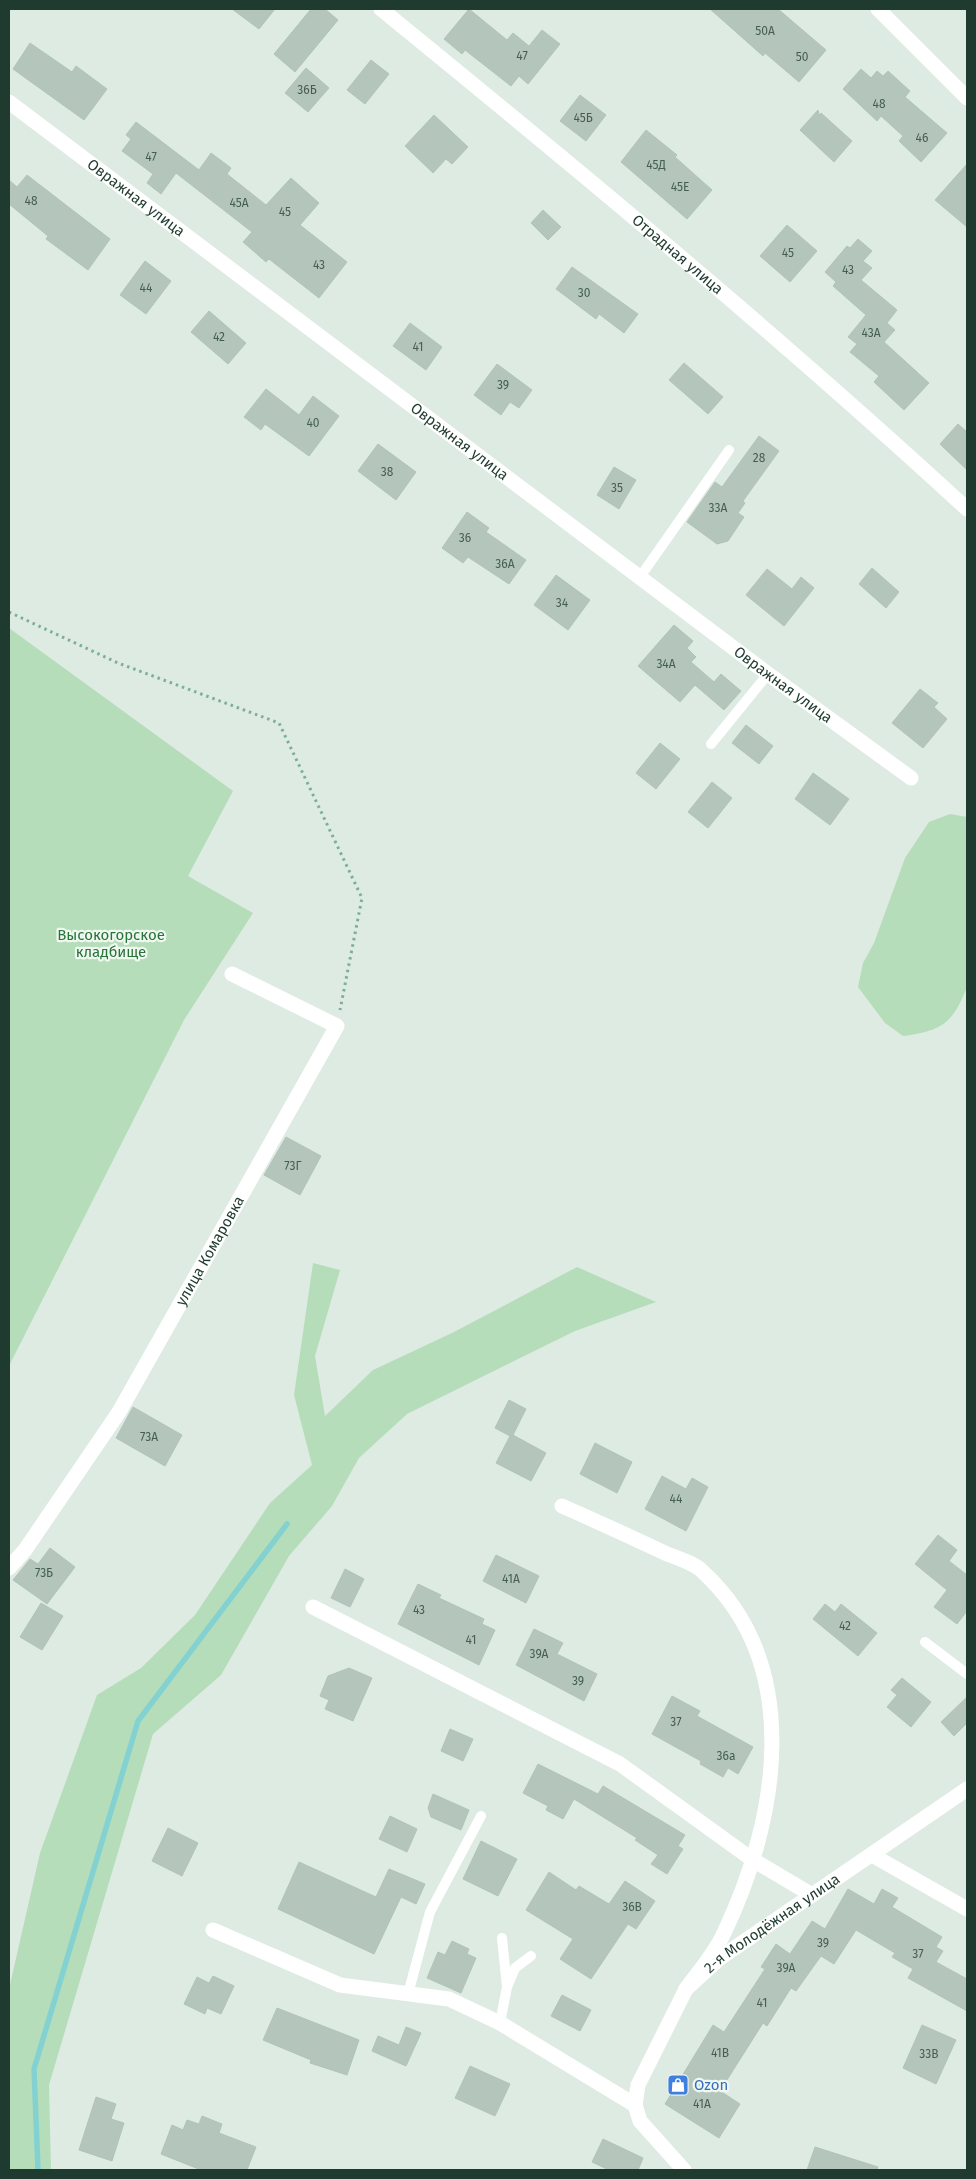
<svg xmlns="http://www.w3.org/2000/svg" width="976" height="2179" viewBox="0 0 976 2179" font-family="'Fira Sans',sans-serif">
	<rect width="100%" height="100%" fill="#deebe3"/>
	<path fill="#b6ddba" d="M 9,628 L 233,791 L 188,876 L 253,913 L 184,1020 L 9,1366 Z
		M 950,814 L 967,817 L 967,987 C 953,1023 942,1031 903,1036 L 885,1023 L 858,987 L 863,963 L 874,943 L 905,858 L 929,822 Z
		M 313,1263 L 340,1270 L 315,1356 L 325,1416 L 373,1370 L 454,1332 L 577,1267 L 656,1302 L 575,1331 L 407,1414 L 359,1458 L 332,1506 L 289,1556 L 221,1675 L 153,1734 L 49,2085 L 51,2170 L 9,2170 L 9,1989 L 40,1853 L 97,1695 L 141,1668 L 195,1615 L 270,1503 L 312,1465 L 294,1395 Z"/>
	<g fill="none" stroke-linecap="round" stroke-linejoin="round">
		<path stroke="#83d2d1" stroke-width="5.5" d="M 38,2170 L 34,2069 L 138,1721 L 287,1524"/>
	</g>
	<path fill="#b4c5bb" stroke="#b1c4b9" d="M 232,9 L 275,9 L 259,29 Z
		M 311,9 L 325,9 L 338,20 L 295,72 L 274,54 Z
		M 469,9 L 507,40 L 513,33 L 529,46 L 542,30 L 560,44 L 528,84 L 519,76 L 511,86 L 465,50 L 462,54 L 444,39 Z
		M 710,9 L 778,9 L 826,50 L 799,82 L 765,53 L 763,56 Z
		M 30,43 L 72,72 L 76,66 L 107,89 L 84,120 L 13,69 Z
		M 371,60 L 389,74 L 365,104 L 347,90 Z
		M 306,68 L 329,88 L 308,112 L 285,93 Z
		M 861,69 L 871,78 L 877,71 L 883,76 L 888,71 L 910,91 L 905,97 L 947,133 L 921,162 L 899,141 L 903,136 L 881,116 L 877,121 L 843,89 Z
		M 580,95 L 606,115 L 586,141 L 560,121 Z
		M 818,110 L 819,115 L 821,113 L 852,141 L 834,162 L 800,130 Z
		M 434,115 L 468,147 L 452,164 L 446,159 L 433,173 L 405,146 Z
		M 136,122 L 199,170 L 211,153 L 231,168 L 227,174 L 266,205 L 291,178 L 319,203 L 300,225 L 347,262 L 319,298 L 269,259 L 266,262 L 243,242 L 252,232 L 176,173 L 161,194 L 147,183 L 153,174 L 122,151 L 131,139 L 126,135 Z
		M 646,130 L 677,155 L 675,157 L 712,190 L 687,219 L 621,162 Z
		M 967,164 L 967,227 L 935,200 Z
		M 27,175 L 110,239 L 88,270 L 46,239 L 48,236 L 9,204 L 9,180 L 17,187 Z
		M 543,210 L 561,227 L 548,240 L 531,223 Z
		M 787,225 L 817,251 L 790,282 L 760,256 Z
		M 858,239 L 872,251 L 863,261 L 872,268 L 861,280 L 897,310 L 887,323 L 895,330 L 884,342 L 929,383 L 904,410 L 874,382 L 879,376 L 850,352 L 857,344 L 848,337 L 866,315 L 833,286 L 836,282 L 825,272 L 847,246 L 850,248 Z
		M 145,261 L 171,281 L 146,314 L 120,295 Z
		M 572,267 L 638,314 L 624,333 L 599,314 L 596,319 L 556,289 Z
		M 209,311 L 246,343 L 228,364 L 191,332 Z
		M 410,323 L 442,347 L 426,370 L 393,346 Z
		M 684,363 L 723,397 L 708,414 L 669,380 Z
		M 497,364 L 532,390 L 519,408 L 510,402 L 501,415 L 474,395 Z
		M 266,389 L 299,415 L 313,396 L 339,416 L 309,456 L 265,424 L 261,430 L 244,417 Z
		M 958,424 L 967,432 L 967,470 L 940,444 Z
		M 759,436 L 779,451 L 743,501 L 745,503 L 738,513 L 744,517 L 728,541 L 717,544 L 687,522 L 715,482 L 722,487 Z
		M 378,444 L 416,472 L 396,500 L 358,471 Z
		M 614,467 L 636,480 L 619,509 L 597,495 Z
		M 467,512 L 489,528 L 486,532 L 526,560 L 509,584 L 468,557 L 463,563 L 442,548 Z
		M 872,568 L 899,592 L 886,608 L 859,584 Z
		M 767,569 L 792,589 L 801,577 L 814,588 L 784,626 L 746,595 Z
		M 556,575 L 590,600 L 568,630 L 534,605 Z
		M 674,625 L 693,641 L 687,648 L 696,657 L 691,662 L 714,682 L 721,674 L 741,691 L 724,710 L 695,685 L 680,702 L 638,666 Z
		M 920,689 L 938,703 L 934,707 L 947,719 L 923,748 L 892,723 Z
		M 746,725 L 773,746 L 759,764 L 732,743 Z
		M 660,743 L 680,759 L 656,789 L 636,773 Z
		M 813,773 L 849,799 L 830,825 L 795,799 Z
		M 712,782 L 732,798 L 708,828 L 688,812 Z
		M 286,1137 L 321,1156 L 300,1195 L 264,1175 Z
		M 509,1400 L 526,1409 L 513,1435 L 546,1453 L 531,1481 L 496,1463 L 510,1436 L 495,1428 Z
		M 133,1407 L 182,1435 L 165,1466 L 116,1438 Z
		M 595,1443 L 632,1462 L 617,1493 L 580,1474 Z
		M 662,1476 L 686,1489 L 692,1478 L 708,1487 L 686,1531 L 645,1509 Z
		M 938,1535 L 957,1550 L 949,1561 L 967,1575 L 967,1611 L 957,1624 L 934,1607 L 947,1590 L 915,1564 Z
		M 50,1548 L 75,1567 L 47,1604 L 13,1580 L 30,1559 L 38,1564 Z
		M 496,1555 L 539,1576 L 526,1603 L 483,1581 Z
		M 345,1569 L 364,1579 L 350,1607 L 331,1598 Z
		M 418,1584 L 441,1595 L 439,1598 L 484,1619 L 482,1624 L 495,1630 L 479,1665 L 398,1624 Z
		M 41,1603 L 63,1616 L 42,1650 L 20,1637 Z
		M 825,1604 L 835,1612 L 841,1604 L 877,1633 L 858,1656 L 813,1619 Z
		M 534,1629 L 563,1643 L 557,1654 L 597,1674 L 584,1701 L 516,1665 Z
		M 349,1668 L 372,1678 L 353,1721 L 325,1709 L 329,1700 L 320,1696 L 328,1676 Z
		M 902,1678 L 931,1702 L 911,1727 L 887,1707 L 897,1695 L 891,1690 Z
		M 672,1696 L 700,1711 L 697,1716 L 753,1747 L 738,1774 L 728,1768 L 723,1777 L 700,1764 L 701,1761 L 652,1734 Z
		M 967,1697 L 967,1723 L 954,1736 L 941,1722 Z
		M 450,1729 L 473,1739 L 463,1761 L 441,1751 Z
		M 538,1764 L 598,1794 L 603,1786 L 685,1835 L 678,1846 L 683,1849 L 667,1874 L 651,1864 L 658,1855 L 635,1840 L 637,1838 L 574,1799 L 563,1819 L 546,1810 L 548,1806 L 523,1793 Z
		M 433,1794 L 469,1810 L 461,1830 L 431,1817 L 428,1808 Z
		M 390,1816 L 417,1829 L 407,1852 L 379,1839 Z
		M 168,1828 L 198,1843 L 182,1876 L 152,1861 Z
		M 481,1841 L 517,1859 L 498,1896 L 463,1879 Z
		M 299,1862 L 376,1897 L 389,1869 L 425,1884 L 416,1904 L 401,1897 L 374,1954 L 278,1909 Z
		M 549,1872 L 576,1890 L 579,1886 L 609,1904 L 625,1881 L 655,1901 L 636,1929 L 628,1924 L 591,1979 L 560,1959 L 573,1939 L 526,1910 Z
		M 848,1889 L 874,1904 L 882,1889 L 898,1898 L 892,1907 L 942,1937 L 936,1947 L 943,1951 L 936,1962 L 967,1979 L 967,2011 L 908,1978 L 913,1969 L 892,1957 L 895,1953 L 856,1930 L 834,1964 L 821,1956 L 796,1991 L 791,1988 L 767,2026 L 763,2023 L 720,2091 L 740,2104 L 719,2138 L 665,2104 L 713,2025 L 724,2032 L 765,1969 L 761,1967 L 776,1944 L 790,1954 L 812,1921 L 825,1929 Z
		M 452,1941 L 469,1949 L 467,1954 L 476,1958 L 461,1993 L 427,1978 L 438,1952 L 445,1955 Z
		M 213,1976 L 234,1986 L 221,2014 L 207,2008 L 205,2014 L 184,2004 L 197,1977 L 209,1983 Z
		M 562,1995 L 591,2010 L 580,2031 L 551,2016 Z
		M 277,2008 L 359,2040 L 347,2075 L 310,2063 L 311,2060 L 263,2040 Z
		M 922,2025 L 956,2040 L 936,2084 L 903,2068 Z
		M 406,2027 L 421,2033 L 406,2066 L 372,2051 L 378,2036 L 399,2045 Z
		M 470,2066 L 510,2084 L 495,2116 L 455,2098 Z
		M 96,2097 L 116,2104 L 111,2119 L 124,2123 L 112,2161 L 79,2150 Z
		M 202,2116 L 222,2124 L 219,2133 L 256,2147 L 247,2170 L 201,2170 L 161,2154 L 172,2125 L 183,2130 L 187,2120 L 199,2124 Z
		M 603,2139 L 643,2158 L 638,2170 L 609,2170 L 592,2162 Z
		M 815,2147 L 878,2167 L 877,2170 L 807,2170 Z"/>
	<g fill="none" stroke-linecap="round" stroke-linejoin="round">
		<path stroke="#7daf97" stroke-width="3" stroke-dasharray="2.5 4" stroke-linecap="butt" d="M 9,612 L 118,663 L 279,723 L 362,898 L 340,1010"/>
		<path stroke="#fff" stroke-width="10" d="M 640,577 L 729,450
			M 711,744 L 768,674
			M 925,1642 L 967,1674
			M 507,1987 L 515,1968 L 531,1956
			M 408,1994 L 430,1912 L 481,1816
			M 500,2023 L 507,1987 L 502,1938"/>
		<g stroke="#fff" stroke-width="15">
			<path id="s1" d="M 381,9 C 580,171 778,335 967,509"/>
			<path d="M 878,9 L 967,98"/>
			<path id="s2" d="M 9,102 L 768,674 L 911,778"/>
			<path d="M 562,1506 C 596,1521 631,1537 665,1553 C 676,1558 693,1562 702,1571 C 805,1665 778,1820 724,1933 C 715,1953 699,1971 686,1989"/>
			<path id="s3" d="M 9,1568 L 25,1550 L 119,1412 L 337,1026 L 232,974"/>
			<path d="M 313,1607 L 620,1764 L 753,1860 L 812,1895"/>
			<path d="M 872,1855 L 967,1909"/>
			<path d="M 213,1930 L 340,1985 L 449,1999 L 500,2023 L 635,2105 L 640,2121 L 684,2170"/>
			<path id="s4" d="M 635,2105 L 638,2085 L 686,1989 L 720,1958 L 967,1789"/>
		</g>
	</g>
	<defs>
		<g id="shop-square" transform="scale(1.125)"><rect x="-9" y="-9" width="18" height="18" rx="4" fill="#3f7fe0" stroke="#eff7f1"/><path d="M-5-2.5h2.3a2.7 3.5 0 0 1 5.4 0H5L5.5 6h-11ZM-1.5-2.5h3a1.5 2.3 0 0 0-3 0Z" fill="#fff"/></g>
	</defs>
	<g fill-rule="evenodd">
		<use href="#shop-square" x="678" y="2085"/>
	</g>
	<g text-anchor="middle" dominant-baseline="central" stroke-width="4.5" stroke-linejoin="round" paint-order="stroke">
		<g font-size="12" fill="#445e52">
			<text x="765" y="31">50А</text>
			<text x="522" y="56">47</text>
			<text x="802" y="57">50</text>
			<text x="307" y="90">36Б</text>
			<text x="879" y="104">48</text>
			<text x="583" y="118">45Б</text>
			<text x="922" y="138">46</text>
			<text x="151" y="157">47</text>
			<text x="656" y="165">45Д</text>
			<text x="680" y="187">45Е</text>
			<text x="31" y="201">48</text>
			<text x="239" y="203">45А</text>
			<text x="285" y="212">45</text>
			<text x="788" y="253">45</text>
			<text x="319" y="265">43</text>
			<text x="848" y="270">43</text>
			<text x="146" y="288">44</text>
			<text x="584" y="293">30</text>
			<text x="871" y="333">43А</text>
			<text x="219" y="337">42</text>
			<text x="418" y="347">41</text>
			<text x="503" y="385">39</text>
			<text x="313" y="423">40</text>
			<text x="759" y="458">28</text>
			<text x="387" y="472">38</text>
			<text x="617" y="488">35</text>
			<text x="718" y="508">33А</text>
			<text x="465" y="538">36</text>
			<text x="505" y="564">36А</text>
			<text x="562" y="603">34</text>
			<text x="666" y="664">34А</text>
			<text x="293" y="1166">73Г</text>
			<text x="149" y="1437">73А</text>
			<text x="676" y="1499">44</text>
			<text x="44" y="1573">73Б</text>
			<text x="511" y="1579">41А</text>
			<text x="419" y="1610">43</text>
			<text x="845" y="1626">42</text>
			<text x="471" y="1640">41</text>
			<text x="539" y="1654">39А</text>
			<text x="578" y="1681">39</text>
			<text x="676" y="1722">37</text>
			<text x="726" y="1756">36а</text>
			<text x="632" y="1907">36В</text>
			<text x="823" y="1943">39</text>
			<text x="918" y="1954">37</text>
			<text x="786" y="1968">39А</text>
			<text x="762" y="2003">41</text>
			<text x="720" y="2053">41В</text>
			<text x="929" y="2054">33В</text>
			<text x="702" y="2104">41А</text>
		</g>
		<g font-size="15" fill="#1f3b2f" stroke="#eff7f1">
			<text stroke="none"><textPath href="#s2" startOffset="159">Овражная улица</textPath></text>
			<text stroke="none"><textPath href="#s1" startOffset="385">Отрадная улица</textPath></text>
			<text stroke="none"><textPath href="#s2" startOffset="564">Овражная улица</textPath></text>
			<text stroke="none"><textPath href="#s2" startOffset="969">Овражная улица</textPath></text>
			<text stroke="none"><textPath href="#s3" startOffset="376">улица Комаровка</textPath></text>
			<text stroke="none"><textPath href="#s4" startOffset="236">2-я Молодёжная улица</textPath></text>
		</g>
		<g font-size="15" fill="#287338" stroke="#eff7f1">
			<text x="111" y="935">Высокогорское<tspan x="111" dy="17">кладбище</tspan></text>
		</g>
		<g font-size="15" fill="#366cbe" stroke="#eff7f1" text-anchor="start">
			<text x="694" y="2085">Ozon</text>
		</g>
	</g>
	<rect width="976" height="2179" fill="none" stroke="#1f3b2f" stroke-width="20"/>
</svg>
